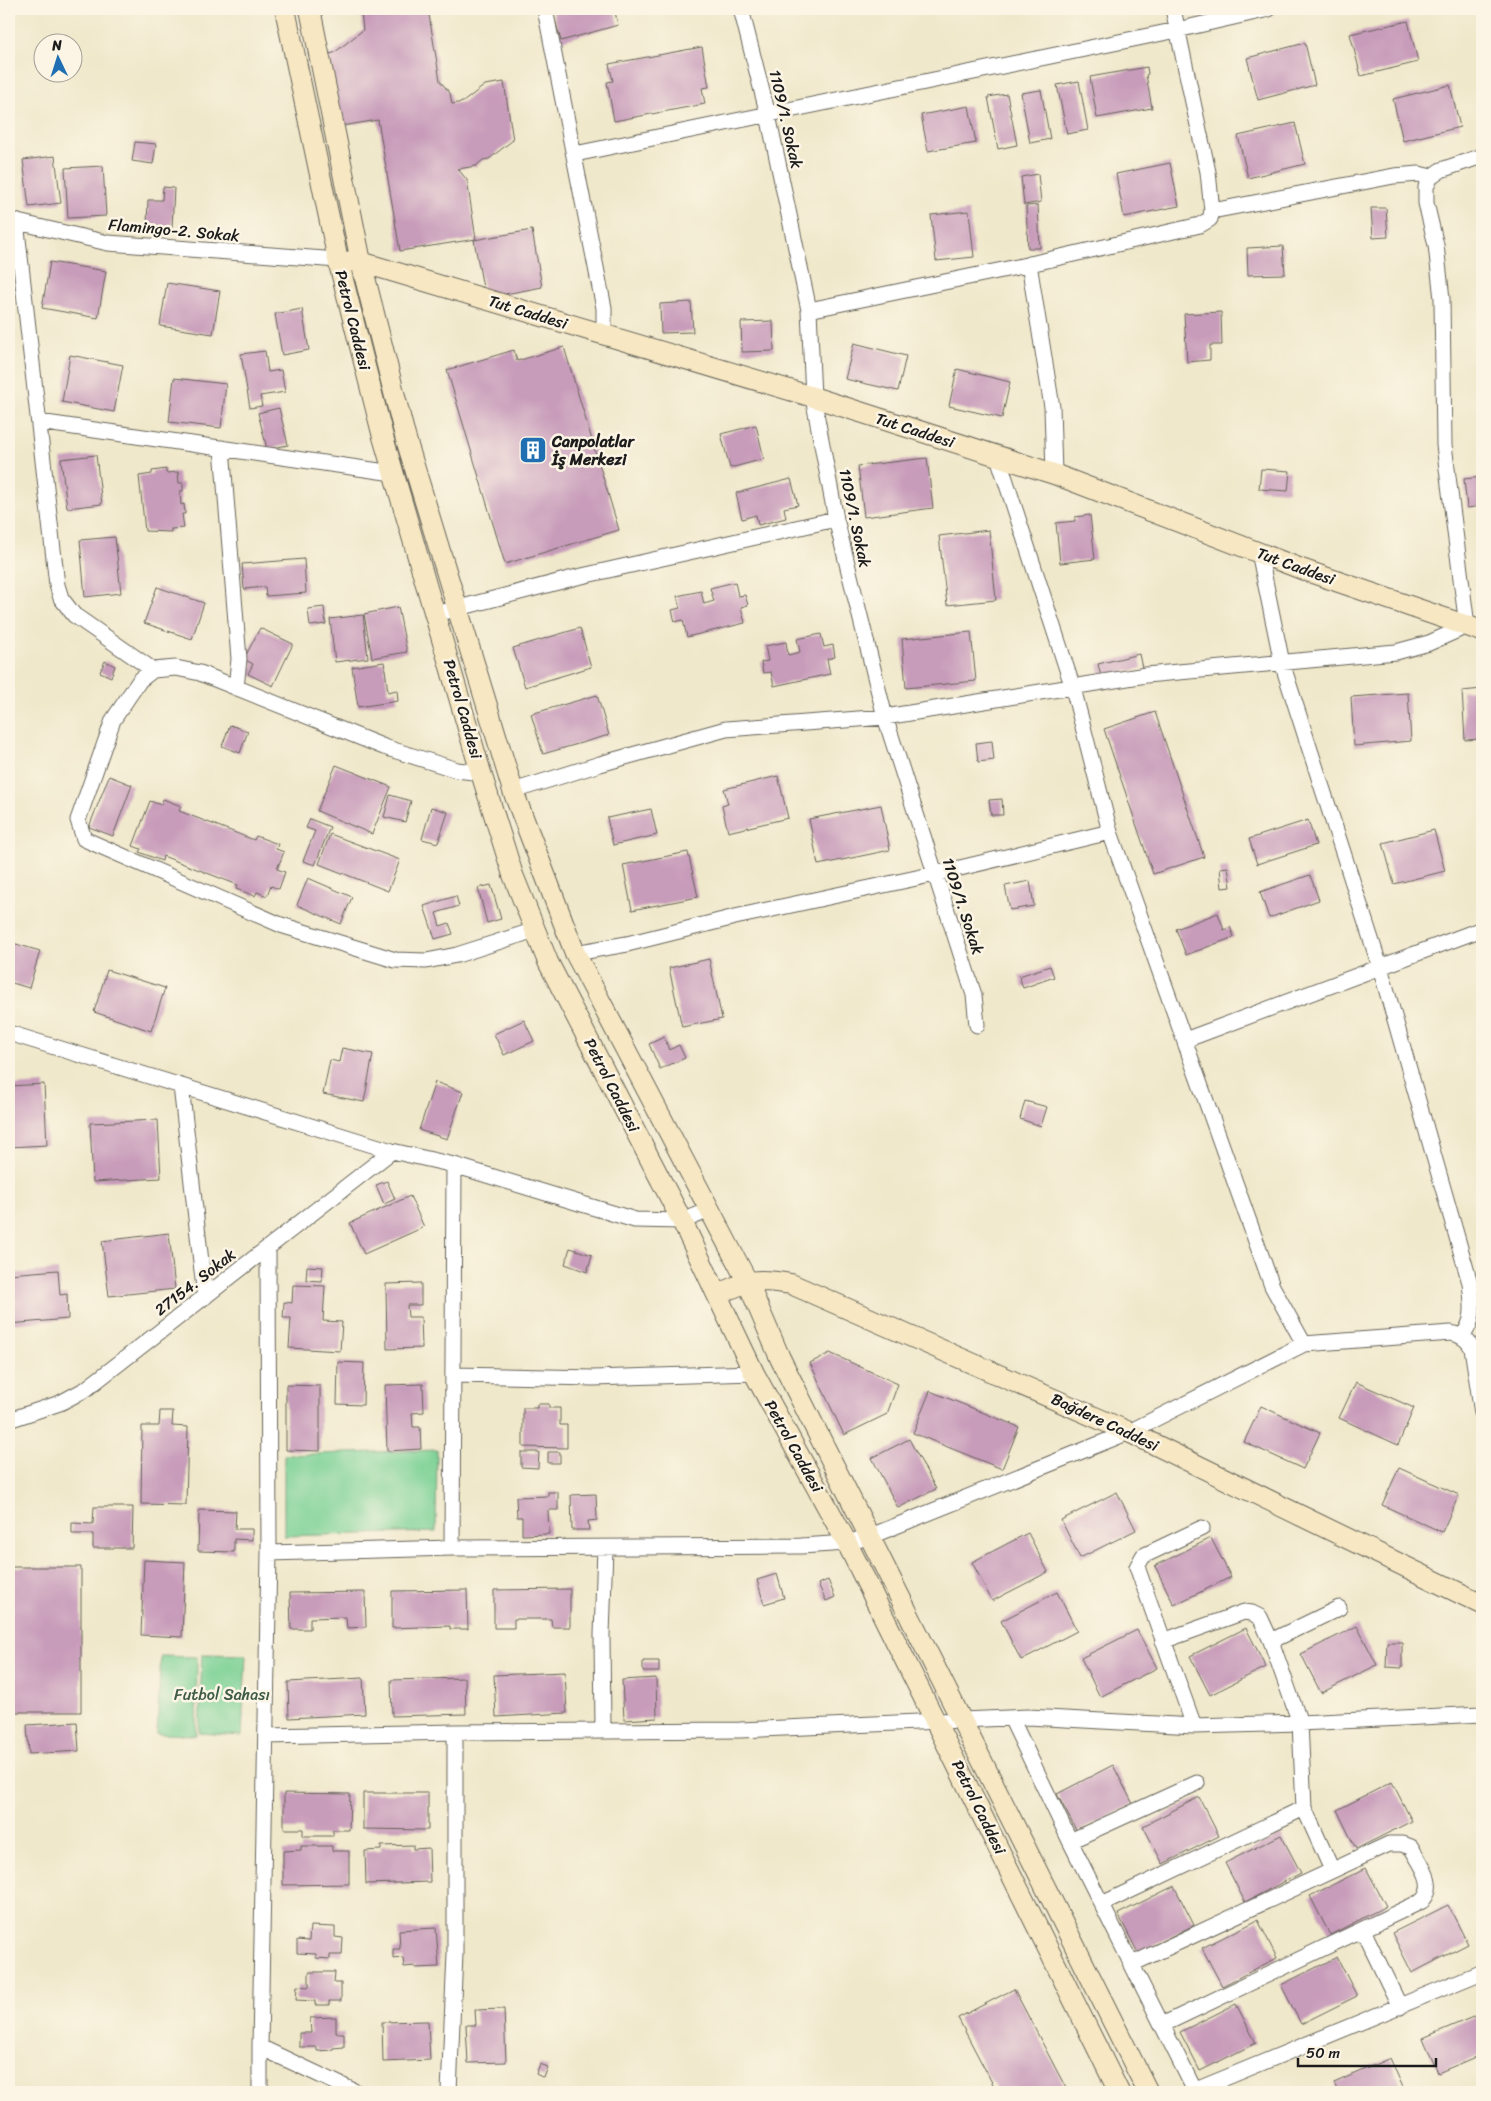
<svg xmlns="http://www.w3.org/2000/svg" width="1491" height="2101" viewBox="0 0 1491 2101" font-family="Sriracha,sans-serif">
	<rect width="100%" height="100%" fill="#fcf5e5"/>
	<filter id="ink" filterUnits="userSpaceOnUse"><feTurbulence type="fractalNoise" baseFrequency=".02" numOctaves="2"/><feDisplacementMap in="SourceGraphic" scale="10" xChannelSelector="R" yChannelSelector="G"/><feConvolveMatrix kernelMatrix="1 2 1 2 8 2 1 2 1" color-interpolation-filters="sRGB"/></filter>
	<filter id="wash" filterUnits="userSpaceOnUse"><feTurbulence type="fractalNoise" baseFrequency=".0096" numOctaves="4" result="noise"/><feDisplacementMap in="SourceGraphic" scale="20" xChannelSelector="R" yChannelSelector="G"/><feGaussianBlur stdDeviation="1.12" result="paint"/><feColorMatrix in="noise" values="0 0 0 0 0 0 0 0 0 0 0 0 0 0 0 0 0 1.4 0 .05"/><feComposite in="paint" operator="in"/></filter>
	<g filter="url(#wash)">
		<rect width="100%" height="100%" fill="#f0e8cb"/>
		<path fill="#7bd195" stroke="#4c7658" d="M 437,1450 L 436,1532 L 284,1536 L 284,1455 Z
			M 202,1654 L 246,1655 L 242,1736 L 199,1733 Z
			M 161,1656 L 197,1657 L 196,1735 L 157,1734 Z"/>
		<g id="blocks">
			<path fill="#c79bba" d="M 388,9 L 428,9 L 440,81 L 450,93 L 452,104 L 463,102 L 485,85 L 504,82 L 513,140 L 489,159 L 483,160 L 476,166 L 458,169 L 467,180 L 476,239 L 400,251 L 378,120 L 336,127 L 324,55 L 334,53 L 363,30 L 361,13 Z
				M 552,9 L 623,9 L 615,12 L 618,25 L 561,41 Z
				M 1408,21 L 1418,62 L 1361,76 L 1350,34 Z
				M 1305,43 L 1315,85 L 1258,100 L 1247,58 Z
				M 702,47 L 709,87 L 702,88 L 705,104 L 614,121 L 607,82 L 613,81 L 609,64 Z
				M 1147,67 L 1148,74 L 1146,75 L 1152,108 L 1097,118 L 1090,77 Z
				M 1079,81 L 1088,130 L 1067,134 L 1057,85 Z
				M 1450,85 L 1460,127 L 1403,141 L 1393,99 Z
				M 1041,90 L 1050,139 L 1030,143 L 1021,93 Z
				M 1007,94 L 1017,145 L 998,149 L 988,97 Z
				M 969,106 L 976,143 L 928,151 L 921,115 Z
				M 1295,123 L 1305,164 L 1248,178 L 1238,136 Z
				M 135,142 L 156,144 L 153,164 L 132,161 Z
				M 55,156 L 61,203 L 29,207 L 23,160 Z
				M 1170,163 L 1179,206 L 1124,217 L 1116,174 Z
				M 103,166 L 106,216 L 68,218 L 65,168 Z
				M 1038,174 L 1041,202 L 1024,205 L 1021,177 Z
				M 163,187 L 174,188 L 172,228 L 147,226 L 148,200 L 162,200 Z
				M 1038,205 L 1040,248 L 1028,248 L 1026,206 Z
				M 1371,208 L 1386,208 L 1388,237 L 1373,238 Z
				M 969,211 L 974,257 L 936,261 L 931,215 Z
				M 532,230 L 542,287 L 485,298 L 474,240 Z
				M 1283,246 L 1285,274 L 1248,275 L 1247,248 Z
				M 50,262 L 106,271 L 98,318 L 42,308 Z
				M 167,283 L 220,291 L 213,334 L 160,326 Z
				M 691,302 L 693,332 L 661,333 L 660,304 Z
				M 302,309 L 309,350 L 282,355 L 275,314 Z
				M 1221,312 L 1222,345 L 1210,345 L 1210,360 L 1187,362 L 1184,314 Z
				M 773,321 L 774,351 L 742,352 L 741,322 Z
				M 854,343 L 906,356 L 898,391 L 845,379 Z
				M 564,347 L 619,530 L 505,564 L 447,370 L 514,350 L 517,361 Z
				M 265,351 L 268,372 L 281,370 L 285,392 L 260,396 L 262,406 L 250,408 L 241,354 Z
				M 70,355 L 123,365 L 114,412 L 62,402 Z
				M 957,369 L 1010,382 L 1002,418 L 949,406 Z
				M 174,378 L 226,384 L 221,428 L 169,422 Z
				M 279,408 L 288,445 L 267,449 L 258,413 Z
				M 756,425 L 764,459 L 730,468 L 721,434 Z
				M 96,455 L 102,504 L 67,508 L 61,459 Z
				M 927,458 L 933,508 L 864,517 L 858,466 Z
				M 166,469 L 166,473 L 178,472 L 179,483 L 183,483 L 183,491 L 180,491 L 181,505 L 184,504 L 185,514 L 182,514 L 184,528 L 171,529 L 171,532 L 145,531 L 139,476 L 152,474 L 152,471 Z
				M 1261,469 L 1290,471 L 1288,491 L 1259,489 Z
				M 1482,477 L 1482,506 L 1467,508 L 1464,479 Z
				M 791,479 L 798,505 L 784,508 L 786,518 L 758,525 L 756,515 L 742,519 L 736,493 Z
				M 1090,515 L 1095,559 L 1060,563 L 1056,523 L 1075,521 L 1075,517 Z
				M 989,530 L 996,600 L 947,605 L 939,536 Z
				M 115,537 L 121,593 L 85,597 L 80,540 Z
				M 304,559 L 306,593 L 266,596 L 265,587 L 244,589 L 242,564 Z
				M 735,582 L 738,596 L 745,595 L 748,605 L 741,607 L 745,623 L 687,637 L 683,620 L 675,622 L 672,610 L 680,608 L 677,596 L 701,591 L 704,604 L 714,601 L 710,588 Z
				M 157,587 L 204,603 L 192,639 L 144,623 Z
				M 324,607 L 326,624 L 310,626 L 308,609 Z
				M 398,607 L 407,652 L 372,658 L 364,614 Z
				M 363,615 L 368,658 L 335,662 L 330,619 Z
				M 260,628 L 293,644 L 273,686 L 248,674 L 253,664 L 244,659 Z
				M 580,628 L 591,667 L 525,687 L 513,648 Z
				M 971,632 L 976,681 L 906,688 L 902,639 Z
				M 821,634 L 824,647 L 833,645 L 835,657 L 827,659 L 830,674 L 774,686 L 771,672 L 763,673 L 761,662 L 768,661 L 765,646 L 786,642 L 788,655 L 800,652 L 797,639 Z
				M 1139,654 L 1142,668 L 1101,677 L 1098,664 Z
				M 105,661 L 115,666 L 111,677 L 100,672 Z
				M 384,662 L 388,692 L 397,690 L 398,701 L 358,707 L 352,667 Z
				M 1482,689 L 1482,739 L 1465,740 L 1462,691 Z
				M 1408,693 L 1411,741 L 1354,746 L 1351,697 Z
				M 597,695 L 609,735 L 543,754 L 531,714 Z
				M 1155,712 L 1204,857 L 1153,874 L 1104,729 Z
				M 230,725 L 248,731 L 240,753 L 222,746 Z
				M 992,741 L 994,760 L 978,762 L 976,743 Z
				M 336,765 L 391,787 L 372,834 L 317,811 Z
				M 109,776 L 132,785 L 113,836 L 89,827 Z
				M 778,776 L 788,818 L 728,832 L 722,806 L 728,804 L 724,789 Z
				M 390,795 L 411,801 L 405,822 L 384,817 Z
				M 163,799 L 181,806 L 179,811 L 254,840 L 256,836 L 278,844 L 276,849 L 284,852 L 277,869 L 285,872 L 279,889 L 271,886 L 267,896 L 257,892 L 255,896 L 236,889 L 238,885 L 163,856 L 162,861 L 139,852 L 141,849 L 133,846 L 150,801 L 161,805 Z
				M 1002,799 L 1003,815 L 991,815 L 989,800 Z
				M 881,805 L 890,850 L 818,865 L 809,819 Z
				M 431,807 L 448,812 L 438,843 L 422,839 Z
				M 651,809 L 657,835 L 613,845 L 607,818 Z
				M 310,819 L 330,827 L 315,865 L 303,861 L 315,831 L 306,828 Z
				M 1308,820 L 1316,845 L 1257,864 L 1249,839 Z
				M 1434,830 L 1445,871 L 1394,884 L 1383,843 Z
				M 330,834 L 400,860 L 388,891 L 319,864 Z
				M 688,852 L 698,897 L 632,910 L 623,865 Z
				M 1228,867 L 1231,887 L 1222,888 L 1220,868 Z
				M 1310,875 L 1319,900 L 1269,918 L 1260,892 Z
				M 308,878 L 352,897 L 341,924 L 297,905 Z
				M 1030,881 L 1034,906 L 1010,910 L 1005,886 Z
				M 491,885 L 501,919 L 487,923 L 478,888 Z
				M 456,896 L 459,906 L 436,913 L 440,926 L 449,923 L 453,934 L 435,939 L 424,906 Z
				M 1218,913 L 1224,930 L 1230,927 L 1234,937 L 1186,955 L 1176,929 Z
				M 9,942 L 40,951 L 29,988 L 9,982 Z
				M 709,959 L 722,1019 L 682,1027 L 669,968 Z
				M 1050,966 L 1054,977 L 1023,988 L 1019,976 Z
				M 107,970 L 165,988 L 151,1031 L 94,1012 Z
				M 524,1020 L 534,1041 L 504,1055 L 494,1034 Z
				M 664,1037 L 669,1050 L 679,1045 L 685,1058 L 660,1069 L 649,1044 Z
				M 342,1048 L 373,1054 L 364,1102 L 323,1094 L 330,1060 L 339,1062 Z
				M 435,1082 L 463,1092 L 447,1139 L 419,1130 Z
				M 44,1084 L 47,1145 L 9,1147 L 9,1086 Z
				M 1025,1101 L 1047,1107 L 1041,1126 L 1020,1119 Z
				M 158,1120 L 161,1178 L 93,1182 L 90,1123 Z
				M 387,1181 L 395,1199 L 384,1204 L 376,1185 Z
				M 410,1196 L 424,1227 L 364,1254 L 350,1223 Z
				M 169,1233 L 175,1289 L 109,1296 L 102,1241 Z
				M 570,1248 L 592,1255 L 587,1272 L 565,1264 Z
				M 307,1266 L 323,1267 L 322,1281 L 306,1280 Z
				M 58,1270 L 60,1295 L 67,1294 L 68,1319 L 9,1324 L 9,1274 Z
				M 421,1283 L 421,1305 L 407,1305 L 408,1317 L 421,1317 L 422,1348 L 387,1349 L 386,1284 Z
				M 293,1285 L 325,1286 L 323,1321 L 342,1322 L 340,1351 L 289,1348 L 291,1318 L 283,1318 L 284,1302 L 292,1303 Z
				M 830,1353 L 898,1384 L 887,1414 L 844,1435 L 810,1363 Z
				M 338,1362 L 364,1363 L 363,1405 L 337,1404 Z
				M 1356,1382 L 1414,1408 L 1398,1445 L 1339,1418 Z
				M 423,1384 L 424,1412 L 412,1413 L 413,1427 L 420,1427 L 421,1449 L 387,1451 L 385,1385 Z
				M 286,1385 L 320,1386 L 320,1451 L 286,1450 Z
				M 930,1391 L 1019,1427 L 1002,1469 L 913,1433 Z
				M 537,1404 L 549,1404 L 549,1408 L 560,1408 L 560,1425 L 567,1425 L 567,1448 L 523,1447 L 523,1408 L 537,1408 Z
				M 1261,1406 L 1320,1433 L 1303,1469 L 1244,1442 Z
				M 160,1411 L 173,1411 L 172,1426 L 188,1427 L 186,1505 L 141,1504 L 142,1426 L 159,1426 Z
				M 909,1439 L 936,1489 L 898,1508 L 872,1458 Z
				M 521,1452 L 539,1452 L 538,1468 L 521,1467 Z
				M 548,1452 L 560,1452 L 560,1463 L 548,1463 Z
				M 1399,1468 L 1459,1495 L 1442,1532 L 1382,1505 Z
				M 548,1492 L 558,1492 L 558,1510 L 548,1510 L 549,1534 L 522,1535 L 522,1517 L 517,1517 L 516,1497 L 548,1496 Z
				M 1117,1492 L 1136,1530 L 1080,1558 L 1061,1520 Z
				M 596,1494 L 597,1520 L 588,1521 L 589,1530 L 572,1530 L 571,1495 Z
				M 94,1507 L 133,1507 L 132,1548 L 93,1548 L 93,1534 L 72,1534 L 72,1523 L 93,1524 Z
				M 199,1510 L 236,1511 L 235,1529 L 252,1529 L 252,1540 L 234,1539 L 234,1552 L 198,1551 Z
				M 1028,1533 L 1048,1572 L 992,1601 L 972,1562 Z
				M 1211,1538 L 1231,1577 L 1174,1605 L 1155,1566 Z
				M 144,1560 L 185,1562 L 182,1637 L 141,1635 Z
				M 9,1567 L 81,1567 L 81,1712 L 9,1712 Z
				M 777,1574 L 784,1598 L 764,1604 L 757,1580 Z
				M 828,1580 L 835,1597 L 826,1601 L 818,1584 Z
				M 570,1589 L 570,1627 L 552,1627 L 551,1619 L 514,1619 L 514,1628 L 494,1628 L 494,1590 Z
				M 467,1590 L 468,1629 L 450,1629 L 450,1626 L 392,1628 L 392,1591 Z
				M 365,1592 L 366,1627 L 347,1628 L 346,1617 L 310,1618 L 310,1629 L 291,1629 L 290,1593 Z
				M 1057,1592 L 1077,1631 L 1021,1660 L 1001,1621 Z
				M 1357,1626 L 1377,1665 L 1321,1693 L 1301,1654 Z
				M 1246,1628 L 1266,1667 L 1210,1695 L 1190,1656 Z
				M 1137,1630 L 1157,1668 L 1100,1697 L 1081,1658 Z
				M 1387,1642 L 1402,1642 L 1402,1668 L 1386,1667 Z
				M 643,1661 L 659,1661 L 659,1672 L 643,1672 Z
				M 565,1672 L 567,1713 L 496,1717 L 494,1675 Z
				M 363,1678 L 365,1714 L 289,1718 L 288,1682 Z
				M 465,1678 L 466,1714 L 392,1716 L 391,1680 Z
				M 656,1678 L 657,1718 L 624,1720 L 622,1680 Z
				M 77,1722 L 79,1751 L 29,1754 L 27,1725 Z
				M 1113,1765 L 1133,1804 L 1077,1832 L 1057,1794 Z
				M 1392,1782 L 1412,1821 L 1356,1849 L 1337,1810 Z
				M 284,1793 L 350,1794 L 349,1830 L 333,1830 L 333,1836 L 303,1836 L 303,1829 L 284,1829 Z
				M 363,1793 L 428,1793 L 428,1830 L 363,1829 Z
				M 1199,1797 L 1219,1836 L 1163,1864 L 1143,1826 Z
				M 1281,1835 L 1301,1873 L 1245,1902 L 1225,1863 Z
				M 413,1845 L 413,1849 L 429,1848 L 430,1882 L 366,1884 L 365,1851 L 381,1850 L 381,1846 Z
				M 301,1846 L 332,1846 L 332,1851 L 349,1851 L 349,1884 L 283,1885 L 283,1851 L 301,1850 Z
				M 1366,1868 L 1386,1906 L 1330,1935 L 1310,1896 Z
				M 1174,1886 L 1194,1925 L 1138,1953 L 1118,1914 Z
				M 1448,1905 L 1468,1944 L 1412,1973 L 1392,1933 Z
				M 1258,1920 L 1277,1958 L 1222,1986 L 1202,1948 Z
				M 310,1926 L 335,1927 L 335,1937 L 343,1938 L 342,1955 L 330,1955 L 330,1959 L 316,1958 L 316,1954 L 297,1953 L 297,1940 L 309,1941 Z
				M 436,1928 L 439,1967 L 415,1968 L 415,1966 L 404,1967 L 403,1958 L 393,1959 L 393,1949 L 400,1949 L 399,1930 Z
				M 1337,1957 L 1357,1996 L 1301,2024 L 1281,1985 Z
				M 309,1972 L 335,1972 L 334,1983 L 341,1983 L 341,2001 L 329,2001 L 329,2005 L 315,2005 L 315,2001 L 296,2000 L 297,1986 L 309,1987 Z
				M 1014,1989 L 1068,2092 L 997,2092 L 958,2018 Z
				M 1236,2004 L 1256,2043 L 1200,2071 L 1180,2032 Z
				M 504,2009 L 506,2062 L 468,2063 L 466,2025 L 476,2025 L 475,2010 Z
				M 1480,2014 L 1482,2019 L 1482,2054 L 1438,2073 L 1423,2038 Z
				M 336,2017 L 336,2033 L 344,2033 L 344,2047 L 333,2048 L 332,2050 L 317,2051 L 317,2047 L 299,2047 L 299,2033 L 311,2033 L 310,2018 Z
				M 428,2021 L 430,2060 L 383,2062 L 382,2022 Z
				M 1390,2058 L 1405,2092 L 1338,2092 L 1334,2083 Z
				M 540,2064 L 548,2067 L 544,2078 L 536,2074 Z"/>
		</g>
	</g>
	<g filter="url(#ink)">
		<use href="#blocks" fill-opacity="0" stroke="#666359" stroke-width="1"/>
		<g fill="none" stroke-linecap="round" stroke-linejoin="round">
			<g stroke="#666359" stroke-width="17">
				<path id="street" d="M 545,9 L 604,308 L 604,334
					M 741,9 L 768,115 L 809,310 L 813,397 L 836,519 L 885,717 L 974,995 L 977,1025
					M 575,154 L 1177,30 L 1269,9
					M 1212,211 L 1394,176 L 1419,174 L 1431,177
					M 9,220 L 108,243 L 338,260
					M 16,221 L 57,585 L 61,598 L 74,615 L 153,670
					M 1029,264 L 1052,407 L 1054,474
					M 809,310 L 1017,267 L 1200,225 L 1210,219 L 1212,211 L 1208,172 L 1173,9
					M 39,422 L 393,473
					M 222,448 L 239,659 L 236,688
					M 998,457 L 1073,688 L 1110,832 L 1272,1286 L 1304,1344
					M 1259,552 L 1282,663 L 1380,967 L 1470,1283 C 1472,1303 1476,1320 1462,1336
					M 436,614 L 573,578 L 836,519
					M 481,773 L 457,770 L 384,747 L 200,673 L 176,668 L 153,670 L 140,680 L 129,696 L 113,720 L 78,820 L 84,839 L 281,925 L 395,960 L 426,961 L 457,955 L 535,930
					M 513,791 L 600,764 L 726,729 L 885,717 L 1146,675 L 1396,652 L 1429,643 L 1467,626 L 1444,445 L 1442,299 L 1436,245 L 1426,203 L 1426,187 L 1431,177 L 1441,170 L 1482,156
					M 575,953 L 627,944 L 735,917 L 935,874 L 1110,832
					M 9,1033 L 392,1151 L 454,1165 L 635,1220 L 682,1221 L 710,1210
					M 1185,1040 L 1482,929
					M 181,1086 L 205,1297
					M 268,1248 L 269,1553 L 260,2047 L 356,2092
					M 454,1375 L 593,1378 L 754,1373
					M 9,1420 L 60,1403 L 86,1389 L 392,1151
					M 452,1548 L 454,1165
					M 269,1553 L 452,1548 L 801,1546 L 847,1543 L 871,1536 L 1129,1432 L 1304,1344 L 1451,1333 C 1461,1335 1468,1339 1472,1348 L 1482,1413
					M 1163,1641 L 1244,1612 L 1252,1613 L 1260,1617 L 1271,1641 L 1300,1723 L 1304,1808 L 1332,1870
					M 1271,1641 L 1339,1608
					M 1011,1718 L 1070,1841 L 1195,2091
					M 1194,1726 L 1137,1567 L 1143,1556 L 1202,1528
					M 603,1730 L 602,1635 L 605,1548
					M 266,1736 L 455,1732 L 740,1730 L 1028,1717 L 1194,1726 L 1300,1723 L 1482,1714
					M 1070,1841 L 1197,1783
					M 1102,1904 L 1304,1808
					M 1363,1930 L 1400,2007
					M 1132,1964 L 1389,1844 L 1403,1844 L 1411,1847 C 1420,1864 1438,1884 1422,1901 L 1162,2025
					M 260,2092 L 260,2047
					M 449,2092 L 455,1954 L 455,1732
					M 1191,2092 L 1482,1972"/>
			</g>
			<g stroke="#666359" stroke-width="22">
				<path id="secondary" d="M 285,9 L 338,260 L 383,437 L 481,773 L 513,875 L 548,962 L 682,1221 L 754,1373 L 847,1543 L 1119,2092
					M 310,9 L 361,262 L 405,436 L 513,791 L 575,953 L 747,1281 L 780,1358 L 1148,2092
					M 351,261 L 361,262 L 813,397 L 1054,474 L 1304,570 L 1482,631
					M 718,1294 C 750,1280 755,1278 791,1284 L 1129,1432 L 1482,1604"/>
			</g>
			<use href="#street" stroke="#fff" stroke-width="15"/>
			<use href="#secondary" stroke="#f7e8c3" stroke-width="20"/>
		</g>
	</g>
	<defs>
		<g id="building-square" transform="scale(1.4375)"><rect x="-9" y="-9" width="18" height="18" rx="4" fill="#1f6fb2" stroke="#fcf5e5"/><path d="M-4-6H4V6H1V3H-1V6H-4ZM-2.5-4.3h1.7v1.8h-1.7ZM.8-4.3h1.7v1.8H.8ZM-2.5-1h1.7V.8h-1.7ZM.8-1h1.7V.8H.8Z" fill="#fff"/></g>
	</defs>
	<g fill-rule="evenodd">
		<use href="#building-square" x="533" y="450"/>
	</g>
	<g text-anchor="middle" dominant-baseline="central" stroke-width="5" stroke-linejoin="round" paint-order="stroke">
		<g font-size="16" fill="#1c1c1c" stroke="#fcf5e5">
			<text transform="translate(786 119) rotate(77)">1109/1. Sokak</text>
			<text transform="translate(174 230) rotate(5)">Flamingo-2. Sokak</text>
			<text transform="translate(528 312) rotate(17)">Tut Caddesi</text>
			<text transform="translate(353 320) rotate(76)">Petrol Caddesi</text>
			<text transform="translate(915 430) rotate(18)">Tut Caddesi</text>
			<text transform="translate(855 518) rotate(78)">1109/1. Sokak</text>
			<text transform="translate(1296 566) rotate(20)">Tut Caddesi</text>
			<text transform="translate(463 709) rotate(74)">Petrol Caddesi</text>
			<text transform="translate(963 906) rotate(72)">1109/1. Sokak</text>
			<text transform="translate(612 1085) rotate(63)">Petrol Caddesi</text>
			<text transform="translate(195 1282) rotate(-38)">27154. Sokak</text>
			<text transform="translate(1105 1422) rotate(25)">Bağdere Caddesi</text>
			<text transform="translate(794 1446) rotate(61)">Petrol Caddesi</text>
			<text transform="translate(979 1807) rotate(64)">Petrol Caddesi</text>
		</g>
		<g font-size="16" font-weight="bold" fill="#1c1c1c" stroke="#fcf5e5" text-anchor="start">
			<text x="552" y="441">Canpolatlar<tspan x="552" dy="18">İş Merkezi</tspan></text>
		</g>
		<g font-size="16" fill="#3d5b46" stroke="#fcf5e5">
			<text x="222" y="1694">Futbol Sahası</text>
		</g>
	</g>
	<rect width="1491" height="2101" fill="none" stroke="#fcf5e5" stroke-width="30"/>
	<g transform="translate(58 58) rotate(356)"><circle r="24" fill="#fcf5e5" stroke="#a29e95"/>
	<path d="M0-4L9 19L0 12L-9 19Z" fill="#1f6fb2"/>
	<text y="-8" font-size="14" font-weight="bold" text-anchor="middle" fill="#1c1c1c">N</text>
	</g>
	<path d="M1298 2058v8h138v-8" fill="none" stroke="#1c1c1c" stroke-width="2.5"/>
	<text x="1306" y="2058" font-size="15" fill="#1c1c1c" stroke="#fcf5e5" stroke-width="4" paint-order="stroke">50 m</text>
</svg>
